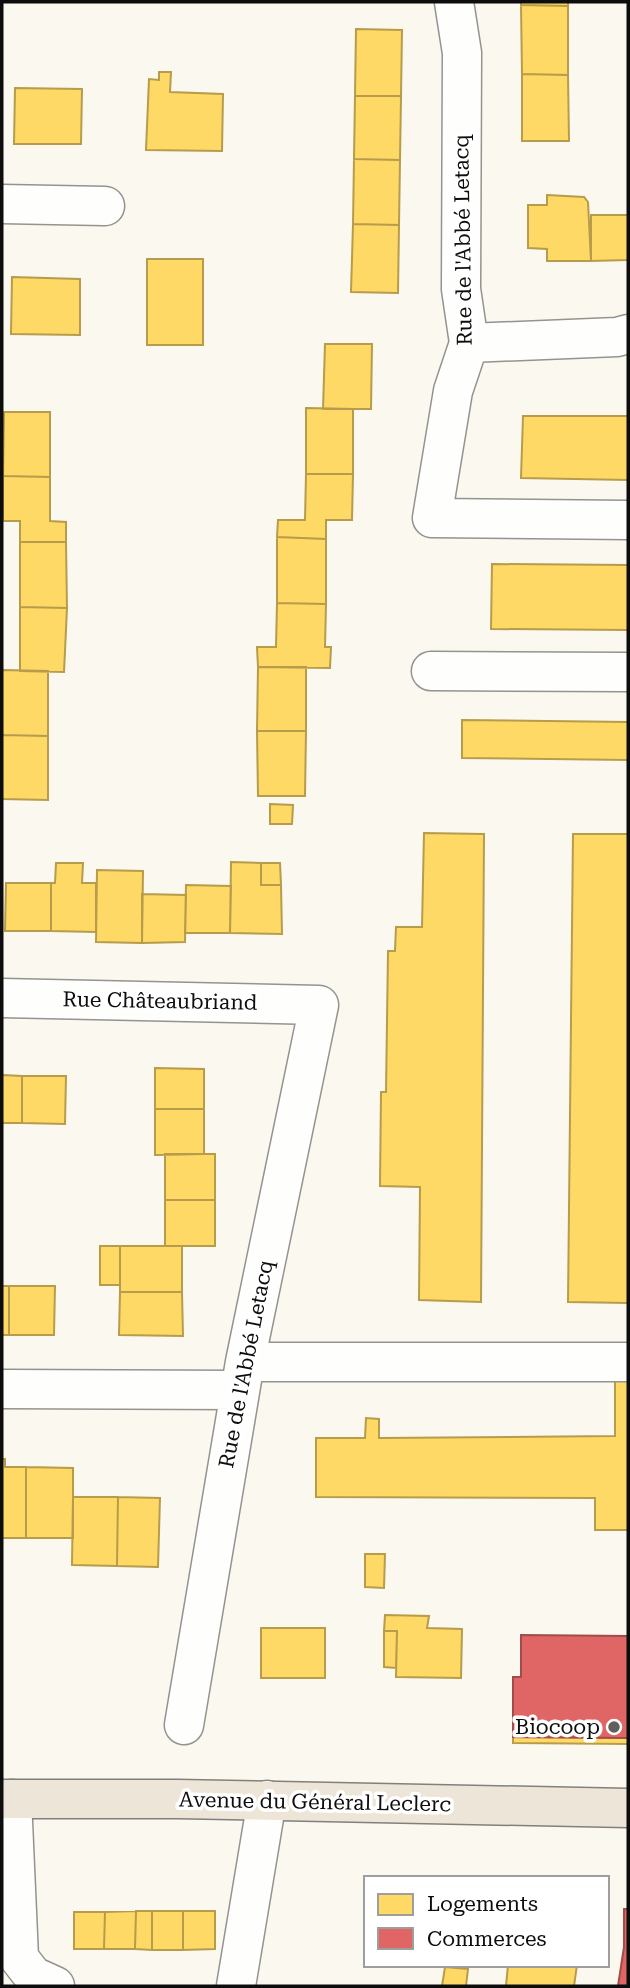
<svg xmlns="http://www.w3.org/2000/svg" width="630" height="1988" viewBox="0 0 630 1988" font-family="'Roboto Serif',serif">
	<rect width="100%" height="100%" fill="#fbf8f0"/>
	<path fill="#ffd966" stroke="#b69c4b" stroke-width="2" d="M 521,2 L 568,2 L 568,6 L 521,5 Z
		M 521,5 L 568,6 L 568,75 L 522,74 Z
		M 356,29 L 402,30 L 401,96 L 355,96 Z
		M 159,72 L 171,72 L 170,92 L 223,94 L 222,151 L 146,150 L 149,79 L 159,80 Z
		M 522,74 L 568,75 L 569,141 L 522,141 Z
		M 15,88 L 82,89 L 81,144 L 14,144 Z
		M 355,96 L 401,96 L 400,160 L 354,159 Z
		M 354,159 L 400,160 L 399,225 L 353,224 Z
		M 547,195 L 584,197 L 588,202 L 591,261 L 547,261 L 547,249 L 528,248 L 528,205 L 547,205 Z
		M 591,215 L 628,215 L 628,260 L 591,261 Z
		M 353,224 L 399,225 L 398,293 L 351,292 Z
		M 147,259 L 203,259 L 203,345 L 147,345 Z
		M 12,277 L 80,279 L 80,335 L 11,334 Z
		M 325,344 L 372,344 L 371,409 L 323,409 Z
		M 306,408 L 353,409 L 353,474 L 306,474 Z
		M 4,412 L 50,412 L 50,477 L 3,476 Z
		M 523,416 L 628,416 L 628,480 L 521,478 Z
		M 306,474 L 353,474 L 352,520 L 326,520 L 326,539 L 277,537 L 278,520 L 305,520 Z
		M 3,476 L 50,477 L 50,521 L 66,522 L 66,542 L 20,542 L 20,521 L 3,521 Z
		M 277,537 L 326,539 L 326,604 L 277,603 Z
		M 20,542 L 66,542 L 67,608 L 20,607 Z
		M 492,564 L 628,565 L 628,630 L 491,629 Z
		M 277,603 L 326,604 L 325,647 L 331,647 L 330,668 L 258,667 L 257,647 L 276,647 Z
		M 20,607 L 67,608 L 64,672 L 20,671 Z
		M 258,667 L 306,667 L 306,731 L 257,731 Z
		M 2,670 L 48,671 L 48,736 L 2,735 Z
		M 462,720 L 628,722 L 628,760 L 462,758 Z
		M 257,731 L 306,731 L 305,796 L 258,796 Z
		M 2,735 L 48,736 L 48,800 L 2,799 Z
		M 270,804 L 293,805 L 292,824 L 270,824 Z
		M 424,833 L 484,834 L 481,1302 L 419,1300 L 420,1187 L 380,1186 L 381,1092 L 386,1092 L 388,951 L 395,951 L 396,927 L 422,927 Z
		M 573,834 L 628,834 L 628,1303 L 568,1302 Z
		M 231,862 L 261,863 L 261,885 L 281,885 L 282,934 L 230,933 Z
		M 56,863 L 83,863 L 82,883 L 96,883 L 96,932 L 51,931 L 51,883 L 55,883 Z
		M 261,863 L 280,863 L 281,885 L 261,885 Z
		M 97,870 L 143,871 L 142,943 L 96,942 Z
		M 6,883 L 51,883 L 51,931 L 5,931 Z
		M 186,885 L 231,886 L 230,933 L 185,933 Z
		M 142,894 L 186,895 L 185,942 L 142,943 Z
		M 155,1068 L 204,1069 L 204,1109 L 155,1109 Z
		M 2,1075 L 22,1076 L 22,1123 L 2,1123 Z
		M 22,1076 L 66,1076 L 65,1124 L 22,1123 Z
		M 155,1109 L 204,1109 L 204,1154 L 155,1155 Z
		M 165,1154 L 215,1154 L 215,1200 L 165,1200 Z
		M 165,1200 L 215,1200 L 215,1246 L 165,1246 Z
		M 100,1246 L 120,1246 L 120,1285 L 100,1285 Z
		M 120,1246 L 182,1246 L 182,1292 L 120,1292 Z
		M 2,1286 L 9,1286 L 9,1335 L 2,1335 Z
		M 9,1286 L 55,1286 L 54,1335 L 9,1335 Z
		M 120,1292 L 182,1292 L 183,1336 L 119,1335 Z
		M 615,1379 L 628,1379 L 628,1530 L 595,1530 L 595,1498 L 316,1497 L 316,1438 L 365,1438 L 366,1418 L 379,1419 L 379,1438 L 615,1436 Z
		M 2,1459 L 5,1459 L 5,1467 L 26,1467 L 26,1538 L 2,1538 Z
		M 26,1467 L 73,1468 L 73,1538 L 26,1538 Z
		M 73,1497 L 118,1497 L 117,1566 L 72,1565 Z
		M 118,1497 L 160,1498 L 158,1567 L 117,1566 Z
		M 365,1554 L 385,1554 L 384,1588 L 365,1587 Z
		M 385,1615 L 429,1616 L 427,1628 L 462,1629 L 461,1678 L 396,1677 L 397,1631 L 384,1631 Z
		M 261,1628 L 325,1628 L 325,1678 L 261,1678 Z
		M 384,1631 L 397,1631 L 396,1668 L 384,1667 Z
		M 513,1737 L 628,1738 L 628,1744 L 513,1743 Z
		M 136,1911 L 152,1911 L 152,1950 L 135,1949 Z
		M 136,1911 L 135,1949 L 104,1949 L 105,1912 Z
		M 152,1911 L 183,1911 L 183,1950 L 152,1950 Z
		M 183,1911 L 215,1911 L 215,1949 L 183,1950 Z
		M 74,1912 L 105,1912 L 104,1949 L 74,1949 Z
		M 508,1965 L 577,1965 L 574,1986 L 506,1986 Z
		M 445,1967 L 468,1969 L 466,1986 L 442,1986 Z"/>
	<path fill="#e06666" stroke="#a14b4b" stroke-width="2" d="M 521,1635 L 628,1636 L 628,1738 L 513,1737 L 513,1677 L 521,1677 Z
		M 624,1909 L 628,1909 L 628,1986 L 618,1986 L 624,1947 Z"/>
	<g fill="none" stroke-linecap="round" stroke-linejoin="round">
		<g stroke="#94938f" stroke-width="41">
			<path id="minor" d="M 454,2 L 462,53 L 461,289 L 469,343 L 453,391 L 432,518 L 628,520
				M 2,204 L 105,206
				M 469,343 L 617,337 L 628,334
				M 431,671 L 628,672
				M 2,998 L 319,1005 L 245,1362 L 184,1725
				M 245,1362 L 628,1362
				M 2,1389 L 239,1390
				M 12,1799 L 19,1958 L 33,1976 L 55,1986
				M 236,1986 L 267,1800"/>
		</g>
		<g stroke="#81807c" stroke-width="41">
			<path id="major" d="M 2,1799 L 178,1799 L 628,1808"/>
		</g>
		<use href="#minor" stroke="#fefefd" stroke-width="38"/>
		<use href="#major" stroke="#ede5d7" stroke-width="38"/>
	</g>
	<circle fill="#605f5c" stroke="#fff" stroke-width="2.5" cx="614" cy="1727" r="7"/>
	<g text-anchor="middle" dominant-baseline="central" stroke-width="7" stroke-linejoin="round" paint-order="stroke">
		<g font-size="21" fill="#0d0d0d" stroke="#fff">
			<text transform="translate(463 240) rotate(-91)">Rue de l'Abbé Letacq</text>
			<text transform="translate(160 1001) rotate(1)">Rue Châteaubriand</text>
			<text transform="translate(246 1364) rotate(-79)">Rue de l'Abbé Letacq</text>
			<text transform="translate(315 1802) rotate(1)">Avenue du Général Leclerc</text>
		</g>
		<g font-size="21" fill="#0d0d0d" stroke="#fff" text-anchor="end">
			<text x="600" y="1727">Biocoop</text>
		</g>
	</g>
	<rect width="630" height="1988" fill="none" stroke="#0d0d0d" stroke-width="7"/>
	<rect x="364" y="1876" width="245" height="91" fill="#ffffff" stroke="#9e9e9e" stroke-width="2"/>
	<rect x="378" y="1894" width="35" height="21" fill="#ffd966" stroke="#9e9e9e" stroke-width="2"/>
	<text x="427" y="1911" font-size="21" fill="#0d0d0d">Logements</text>
	<rect x="378" y="1928" width="35" height="21" fill="#e06666" stroke="#9e9e9e" stroke-width="2"/>
	<text x="427" y="1946" font-size="21" fill="#0d0d0d">Commerces</text>
</svg>
